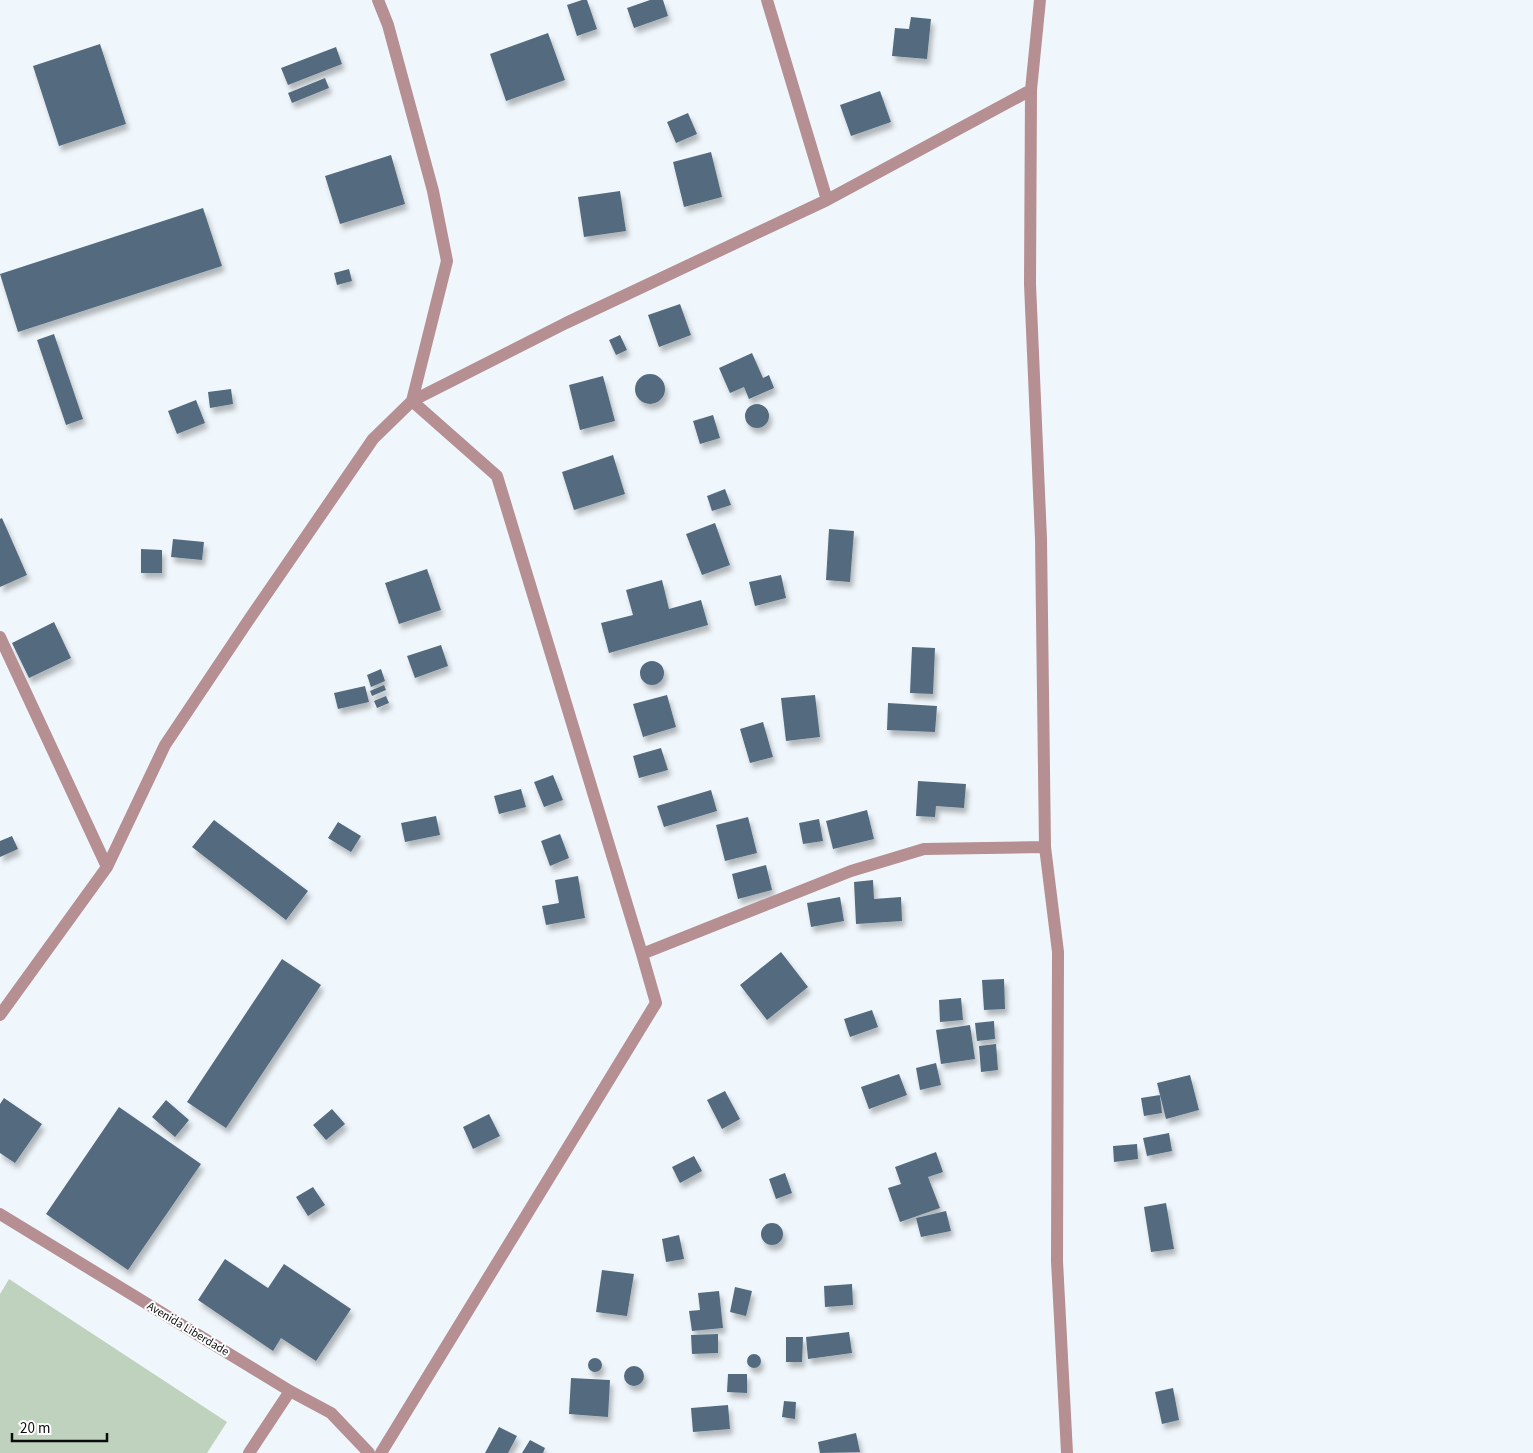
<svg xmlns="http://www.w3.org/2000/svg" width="1533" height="1453" viewBox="0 0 1533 1453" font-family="'Source Sans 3',sans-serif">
	<defs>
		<filter id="shadow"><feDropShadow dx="3" dy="5.5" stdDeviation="2.5" flood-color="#0004"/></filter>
	</defs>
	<rect width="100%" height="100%" fill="#f0f7fc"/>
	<path fill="#bfd2bd" d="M 9,1279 L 227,1422 L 207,1453 L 0,1453 L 0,1294 Z"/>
	<path fill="#536b7f" filter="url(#shadow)" d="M 582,0 L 587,0 L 597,29 L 577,36 L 567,5 Z
		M 650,0 L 663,0 L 668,16 L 634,28 L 627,8 Z
		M 911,17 L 931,19 L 927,59 L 892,56 L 895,28 L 909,29 Z
		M 548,33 L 565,80 L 506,101 L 490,54 Z
		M 100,44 L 126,124 L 59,146 L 33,66 Z
		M 336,47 L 342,64 L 288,85 L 281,68 Z
		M 325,78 L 329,88 L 292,103 L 288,93 Z
		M 880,91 L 891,122 L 851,136 L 840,105 Z
		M 688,113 L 697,134 L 676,143 L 667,122 Z
		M 711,152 L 722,197 L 684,207 L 673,162 Z
		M 391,155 L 405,204 L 340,224 L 325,176 Z
		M 620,191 L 626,231 L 584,237 L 578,197 Z
		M 203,208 L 222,266 L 18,332 L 0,274 Z
		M 349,269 L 352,281 L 337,285 L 334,273 Z
		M 680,304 L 691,335 L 659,347 L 648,315 Z
		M 54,334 L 83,419 L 66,425 L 37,340 Z
		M 620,335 L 627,350 L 616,355 L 609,340 Z
		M 752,353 L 763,378 L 769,375 L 774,388 L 749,399 L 744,387 L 730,393 L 719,368 Z
		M635 389a15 15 0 1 1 30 0a15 15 0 1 1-30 0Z
		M 603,376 L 615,421 L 580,430 L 569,385 Z
		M 231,389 L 233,404 L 210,408 L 208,392 Z
		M 196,400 L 205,423 L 177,434 L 168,411 Z
		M745 416a12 12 0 1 1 24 0a12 12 0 1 1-24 0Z
		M 713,415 L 720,438 L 700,444 L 693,421 Z
		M 613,455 L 625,494 L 574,510 L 562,472 Z
		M 725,489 L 731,505 L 712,511 L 707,496 Z
		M 2,518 L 27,575 L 0,587 L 0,519 Z
		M 715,523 L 730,565 L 702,575 L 686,534 Z
		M 829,529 L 854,531 L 850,582 L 826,580 Z
		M 173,539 L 204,542 L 202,560 L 171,557 Z
		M 141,549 L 162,550 L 162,573 L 141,573 Z
		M 427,569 L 441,610 L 399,624 L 385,583 Z
		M 781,575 L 786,598 L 755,606 L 749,582 Z
		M 662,580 L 669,609 L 701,600 L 708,625 L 609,653 L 601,623 L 633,615 L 626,590 Z
		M 54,622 L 71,658 L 29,678 L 12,643 Z
		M 441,645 L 448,666 L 415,678 L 407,656 Z
		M 912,647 L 935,648 L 933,694 L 910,693 Z
		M640 673a12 12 0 1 1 24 0a12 12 0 1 1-24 0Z
		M 381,669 L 385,681 L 371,687 L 367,675 Z
		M 384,685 L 386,690 L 372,696 L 370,691 Z
		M 365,686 L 369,702 L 338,709 L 334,693 Z
		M 667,695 L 676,727 L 643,737 L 633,704 Z
		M 815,695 L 820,737 L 786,741 L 781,698 Z
		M 386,696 L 389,703 L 377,708 L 374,701 Z
		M 888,703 L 937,706 L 935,732 L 887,730 Z
		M 763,722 L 773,757 L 750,763 L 740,729 Z
		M 661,748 L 668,770 L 639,778 L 633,756 Z
		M 553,775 L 563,800 L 544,807 L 534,782 Z
		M 918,781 L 966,784 L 964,808 L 936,806 L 935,817 L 916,816 Z
		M 521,789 L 526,807 L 499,814 L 494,796 Z
		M 711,790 L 717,811 L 664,827 L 657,806 Z
		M 867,810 L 874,839 L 833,849 L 826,821 Z
		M 436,816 L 440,835 L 405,842 L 401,823 Z
		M 748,817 L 757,853 L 725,861 L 716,825 Z
		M 819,819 L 823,841 L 803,844 L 799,823 Z
		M 214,820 L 308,891 L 286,920 L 192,847 Z
		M 338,822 L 361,836 L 351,852 L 328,838 Z
		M 560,834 L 569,858 L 550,866 L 541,841 Z
		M 12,836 L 18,849 L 0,857 L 0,841 Z
		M 766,865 L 772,890 L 738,899 L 732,874 Z
		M 578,876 L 585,918 L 546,925 L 542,906 L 559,903 L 555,880 Z
		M 873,880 L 874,899 L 901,897 L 902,921 L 856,924 L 854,882 Z
		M 840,897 L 844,921 L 811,927 L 807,903 Z
		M 781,952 L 808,987 L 767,1020 L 740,985 Z
		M 282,959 L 321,985 L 226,1128 L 187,1102 Z
		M 1004,979 L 1005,1009 L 984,1010 L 982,980 Z
		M 961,998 L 963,1020 L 940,1022 L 939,1000 Z
		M 872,1010 L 878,1027 L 850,1037 L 844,1019 Z
		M 994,1021 L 995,1039 L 977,1041 L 975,1023 Z
		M 970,1025 L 975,1059 L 941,1064 L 936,1030 Z
		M 996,1044 L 998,1070 L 981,1072 L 979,1046 Z
		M 936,1063 L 941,1085 L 920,1090 L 916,1068 Z
		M 899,1074 L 907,1095 L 869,1109 L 861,1087 Z
		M 1190,1075 L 1199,1110 L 1166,1119 L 1157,1083 Z
		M 725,1091 L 740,1119 L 722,1129 L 707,1100 Z
		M 1160,1095 L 1162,1113 L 1144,1116 L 1141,1098 Z
		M 4,1098 L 42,1124 L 15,1163 L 0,1153 L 0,1104 Z
		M 166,1100 L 189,1120 L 175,1137 L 152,1117 Z
		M 119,1107 L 201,1164 L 128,1270 L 46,1214 Z
		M 332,1109 L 345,1124 L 326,1140 L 313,1125 Z
		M 489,1114 L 500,1136 L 473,1149 L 463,1127 Z
		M 1169,1133 L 1172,1151 L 1147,1156 L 1143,1138 Z
		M 1137,1144 L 1138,1159 L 1114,1162 L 1113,1146 Z
		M 936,1152 L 943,1172 L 928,1177 L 940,1208 L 900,1222 L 888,1188 L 901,1184 L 895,1167 Z
		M 694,1156 L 702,1171 L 680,1183 L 672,1167 Z
		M 785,1173 L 792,1193 L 776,1199 L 769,1179 Z
		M 313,1187 L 325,1205 L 308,1216 L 296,1197 Z
		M 1166,1203 L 1174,1249 L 1151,1252 L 1144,1207 Z
		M 946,1211 L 951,1231 L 921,1237 L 916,1218 Z
		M761 1234a11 11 0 1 1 22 0a11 11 0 1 1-22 0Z
		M 679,1235 L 684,1259 L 666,1262 L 662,1239 Z
		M 225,1259 L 268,1288 L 284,1264 L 351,1309 L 316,1361 L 281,1338 L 273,1351 L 198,1300 Z
		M 602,1270 L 634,1274 L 627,1316 L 596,1312 Z
		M 852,1284 L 853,1305 L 825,1307 L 824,1286 Z
		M 735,1287 L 752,1291 L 746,1316 L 730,1312 Z
		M 719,1291 L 723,1328 L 692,1331 L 689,1311 L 700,1310 L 698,1293 Z
		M 849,1332 L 852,1353 L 808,1359 L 806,1337 Z
		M 718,1334 L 718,1353 L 692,1354 L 691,1335 Z
		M 786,1337 L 803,1337 L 802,1362 L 786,1362 Z
		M747 1361a7 7 0 1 1 14 0a7 7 0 1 1-14 0Z
		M588 1365a7 7 0 1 1 14 0a7 7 0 1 1-14 0Z
		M624 1376a10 10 0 1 1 20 0a10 10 0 1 1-20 0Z
		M 728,1374 L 747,1374 L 747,1393 L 727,1392 Z
		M 571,1378 L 610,1380 L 608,1417 L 569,1414 Z
		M 1173,1388 L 1179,1420 L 1162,1424 L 1155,1392 Z
		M 784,1401 L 796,1402 L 795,1419 L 782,1417 Z
		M 728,1405 L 730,1429 L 693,1432 L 691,1408 Z
		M 499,1427 L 517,1436 L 508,1453 L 485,1453 Z
		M 856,1433 L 860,1452 L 820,1453 L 818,1442 Z
		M 530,1440 L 545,1448 L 543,1453 L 522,1453 Z"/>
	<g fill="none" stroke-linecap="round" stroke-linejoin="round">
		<path stroke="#b58f91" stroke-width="12" d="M 378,0 L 388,25 L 433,191 L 447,261 L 412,401 L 497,476 L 642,954 L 656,1003 L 381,1453
			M 767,0 L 827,200
			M 1040,0 L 1031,90 L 1030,284 L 1041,539 L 1045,847 L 1058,952 L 1057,1261 L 1067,1453
			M 0,637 L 107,867
			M 642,954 L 851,871 L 924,849 L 1045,847
			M 0,1015 L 107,867 L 165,745 L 248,621 L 373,439 L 412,401 L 566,323 L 827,200 L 1031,90
			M 0,1214 L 290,1391 L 331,1413 L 369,1453
			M 249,1453 L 290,1391"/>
	</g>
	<g text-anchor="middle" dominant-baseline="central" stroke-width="4" stroke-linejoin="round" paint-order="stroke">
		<g font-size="12" fill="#0a0c0e" stroke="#fff">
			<text transform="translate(188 1329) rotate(31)">Avenida Liberdade</text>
		</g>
	</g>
	<path d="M12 1433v8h95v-8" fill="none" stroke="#0a0c0e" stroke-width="2.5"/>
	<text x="20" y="1433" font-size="15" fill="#0a0c0e" stroke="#ffffff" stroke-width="4" paint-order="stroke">20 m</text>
</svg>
